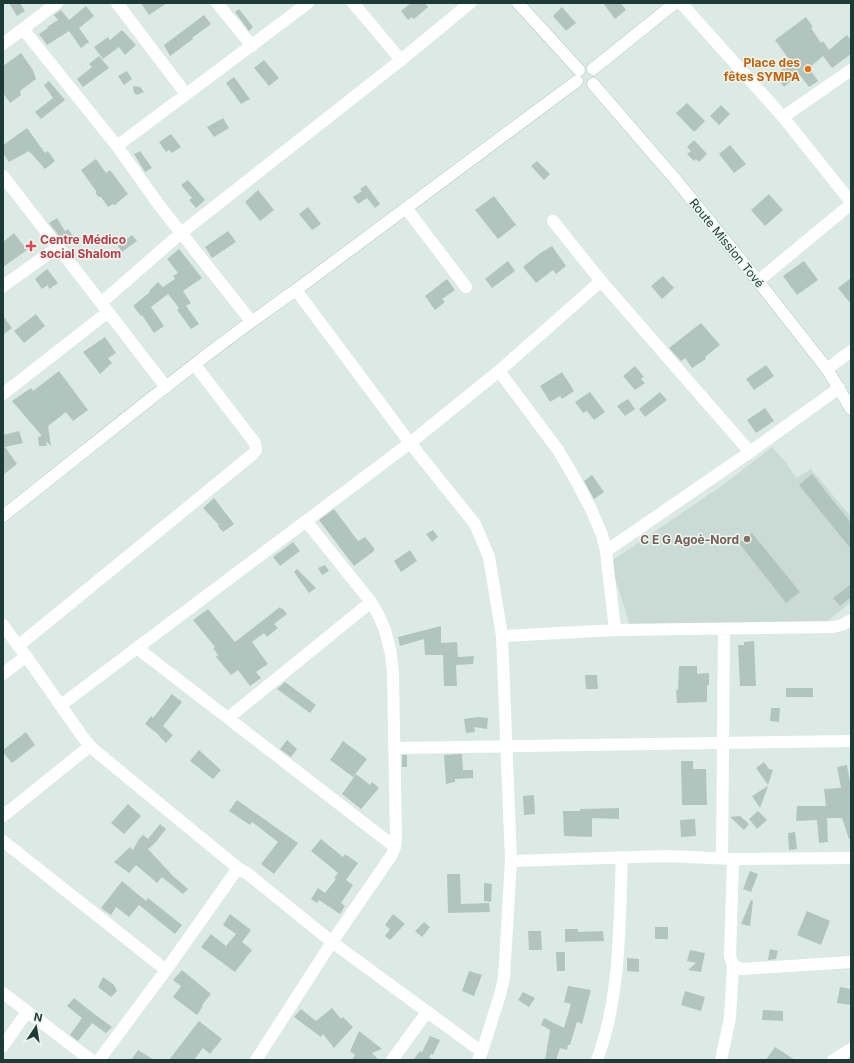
<svg xmlns="http://www.w3.org/2000/svg" width="854" height="1063" viewBox="0 0 854 1063" font-family="Inter,sans-serif">
	<rect width="100%" height="100%" fill="#dceae5"/>
	<path fill="#cadad4" d="M 772,447 L 785,461 L 796,478 L 811,469 L 851,517 L 851,602 L 825,623 L 630,626 L 610,562 L 723,485 Z"/>
	<path fill="#b1c5be" d="M 9,3 L 20,3 L 25,11 L 17,16 Z
		M 141,3 L 167,3 L 149,15 Z
		M 411,3 L 425,3 L 428,7 L 414,19 L 412,17 L 408,20 L 401,11 Z
		M 603,3 L 621,3 L 626,10 L 615,19 Z
		M 86,6 L 94,16 L 79,28 L 89,42 L 81,48 L 69,31 L 47,45 L 39,34 L 48,28 L 47,27 L 58,20 L 54,15 L 61,10 L 69,20 Z
		M 562,7 L 576,23 L 566,31 L 553,16 Z
		M 239,9 L 253,27 L 249,31 L 235,12 Z
		M 204,15 L 211,24 L 192,38 L 193,39 L 170,56 L 164,45 Z
		M 806,17 L 813,27 L 811,28 L 821,43 L 823,41 L 829,50 L 847,35 L 851,40 L 851,54 L 832,68 L 823,56 L 809,68 L 818,81 L 809,87 L 799,74 L 784,87 L 775,75 L 791,62 L 775,40 Z
		M 122,30 L 136,45 L 125,55 L 119,47 L 103,59 L 94,47 L 108,37 L 110,40 Z
		M 21,53 L 33,70 L 36,79 L 20,91 L 21,95 L 10,103 L 3,93 L 3,66 Z
		M 99,56 L 109,68 L 83,87 L 77,79 L 92,67 L 89,64 Z
		M 264,60 L 279,78 L 269,86 L 254,68 Z
		M 127,71 L 132,79 L 124,85 L 118,76 Z
		M 234,77 L 250,99 L 241,104 L 226,83 Z
		M 49,81 L 65,100 L 41,119 L 35,112 L 53,98 L 44,85 Z
		M 133,86 L 140,87 L 144,92 L 137,95 L 134,93 Z
		M 687,103 L 705,121 L 694,132 L 676,113 Z
		M 721,105 L 730,114 L 719,125 L 710,116 Z
		M 223,118 L 229,128 L 214,137 L 207,127 Z
		M 27,128 L 45,153 L 48,151 L 55,161 L 45,169 L 29,151 L 9,162 L 3,153 L 3,145 Z
		M 171,134 L 181,147 L 172,153 L 169,150 L 166,152 L 159,142 Z
		M 694,140 L 707,154 L 699,162 L 696,159 L 694,161 L 687,154 L 691,151 L 687,147 Z
		M 730,145 L 746,164 L 734,173 L 719,154 Z
		M 140,151 L 152,168 L 145,172 L 134,154 Z
		M 96,159 L 106,173 L 110,170 L 128,194 L 115,205 L 113,204 L 108,207 L 101,197 L 99,197 L 96,194 L 96,191 L 81,170 Z
		M 537,161 L 550,174 L 544,180 L 531,166 Z
		M 188,180 L 205,200 L 196,208 L 189,200 L 192,198 L 181,185 Z
		M 366,185 L 380,204 L 375,208 L 367,198 L 358,204 L 353,197 L 362,191 L 360,189 Z
		M 258,190 L 274,210 L 260,221 L 245,202 Z
		M 769,194 L 783,210 L 765,226 L 751,210 Z
		M 494,196 L 516,225 L 498,239 L 475,210 Z
		M 308,207 L 321,224 L 312,230 L 299,214 Z
		M 57,218 L 65,231 L 68,229 L 76,240 L 67,246 L 49,223 Z
		M 228,231 L 236,242 L 212,258 L 205,247 Z
		M 14,233 L 27,250 L 3,267 L 3,242 Z
		M 132,235 L 137,241 L 122,252 L 118,246 Z
		M 552,246 L 566,266 L 556,274 L 553,270 L 536,283 L 523,267 L 539,254 Z
		M 179,249 L 202,278 L 183,291 L 191,303 L 186,306 L 199,324 L 191,329 L 177,310 L 179,308 L 168,294 L 151,307 L 164,326 L 154,333 L 142,315 L 141,316 L 133,306 L 150,292 L 149,291 L 158,282 L 163,287 L 175,279 L 173,276 L 178,273 L 167,259 Z
		M 508,261 L 515,271 L 492,288 L 485,279 Z
		M 804,261 L 818,280 L 797,295 L 783,276 Z
		M 47,269 L 58,283 L 49,289 L 48,285 L 42,289 L 35,279 Z
		M 663,276 L 674,288 L 662,299 L 651,286 Z
		M 851,278 L 851,304 L 838,288 Z
		M 447,279 L 455,290 L 442,299 L 445,302 L 435,310 L 425,296 Z
		M 36,314 L 45,326 L 24,343 L 14,331 Z
		M 3,316 L 12,328 L 3,335 Z
		M 701,323 L 720,345 L 705,357 L 706,359 L 692,368 L 685,358 L 681,361 L 669,348 Z
		M 105,337 L 116,353 L 108,358 L 112,363 L 100,374 L 83,352 Z
		M 766,365 L 774,376 L 754,390 L 746,379 Z
		M 635,366 L 644,377 L 641,379 L 645,383 L 635,390 L 623,376 Z
		M 59,371 L 88,410 L 73,421 L 66,412 L 48,426 L 51,446 L 46,441 L 47,446 L 39,446 L 38,437 L 42,436 L 12,401 L 31,388 L 33,391 Z
		M 562,372 L 574,391 L 562,399 L 560,396 L 550,402 L 540,386 Z
		M 590,392 L 605,412 L 594,420 L 587,411 L 583,413 L 575,402 Z
		M 660,392 L 667,400 L 645,417 L 639,409 Z
		M 628,399 L 635,409 L 625,416 L 617,406 Z
		M 765,408 L 774,421 L 756,433 L 747,420 Z
		M 19,431 L 23,443 L 5,447 L 17,464 L 3,475 L 3,435 Z
		M 812,474 L 851,523 L 851,549 L 799,485 Z
		M 592,475 L 604,492 L 594,499 L 584,481 Z
		M 214,498 L 234,524 L 223,532 L 218,526 L 219,525 L 203,508 Z
		M 334,509 L 358,541 L 365,537 L 374,548 L 374,551 L 354,566 L 319,520 Z
		M 433,530 L 438,537 L 432,542 L 426,534 Z
		M 752,533 L 800,592 L 786,603 L 739,543 Z
		M 293,542 L 300,551 L 280,566 L 273,557 Z
		M 410,550 L 417,561 L 401,572 L 394,561 Z
		M 325,565 L 329,571 L 322,575 L 318,568 Z
		M 297,569 L 316,588 L 309,593 L 294,572 Z
		M 851,584 L 851,597 L 840,606 L 833,598 Z
		M 280,607 L 281,609 L 282,608 L 287,614 L 274,624 L 278,628 L 267,637 L 264,633 L 252,642 L 268,664 L 256,672 L 261,678 L 250,686 L 238,670 L 231,675 L 216,657 L 218,655 L 213,648 L 215,647 L 193,620 L 208,609 L 235,642 Z
		M 441,626 L 441,643 L 457,642 L 458,657 L 474,656 L 473,664 L 456,665 L 457,686 L 444,686 L 443,655 L 425,655 L 424,639 L 400,646 L 398,637 Z
		M 754,641 L 756,686 L 740,686 L 738,645 L 744,645 L 744,642 Z
		M 679,666 L 697,666 L 697,674 L 709,673 L 709,685 L 707,685 L 707,702 L 677,703 L 676,690 L 678,690 Z
		M 585,675 L 597,675 L 598,689 L 586,689 Z
		M 285,682 L 316,705 L 310,713 L 277,689 Z
		M 786,688 L 813,688 L 813,697 L 786,697 Z
		M 172,694 L 182,702 L 163,726 L 173,735 L 166,743 L 159,736 L 159,735 L 145,724 L 151,716 L 153,718 Z
		M 771,708 L 780,708 L 779,722 L 770,721 Z
		M 479,717 L 488,718 L 487,729 L 474,727 L 475,732 L 466,733 L 464,719 Z
		M 26,732 L 35,745 L 12,763 L 3,752 L 3,750 Z
		M 287,740 L 297,749 L 291,757 L 280,749 Z
		M 343,741 L 367,759 L 353,777 L 330,760 Z
		M 199,750 L 221,770 L 213,779 L 190,761 Z
		M 462,754 L 463,770 L 473,770 L 473,778 L 455,779 L 455,782 L 446,784 L 444,755 Z
		M 402,755 L 407,755 L 407,767 L 402,767 Z
		M 681,761 L 693,761 L 693,769 L 706,769 L 707,805 L 682,805 Z
		M 764,762 L 769,769 L 773,770 L 768,785 L 756,768 Z
		M 847,765 L 851,788 L 851,839 L 849,839 L 842,818 L 827,818 L 828,842 L 819,843 L 817,820 L 796,821 L 797,806 L 826,806 L 824,789 L 841,788 L 837,767 Z
		M 356,774 L 370,785 L 372,782 L 379,788 L 361,809 L 342,794 Z
		M 768,786 L 760,808 L 752,796 Z
		M 534,795 L 535,814 L 524,815 L 523,796 Z
		M 237,800 L 298,843 L 274,874 L 261,864 L 278,842 L 252,822 L 250,825 L 229,811 Z
		M 128,804 L 141,816 L 124,834 L 111,823 Z
		M 619,808 L 619,819 L 592,818 L 592,837 L 564,836 L 563,811 L 580,811 L 580,809 Z
		M 758,811 L 767,820 L 757,829 L 749,819 Z
		M 740,816 L 749,824 L 744,830 L 730,817 Z
		M 695,819 L 696,836 L 681,837 L 680,820 Z
		M 160,824 L 166,829 L 155,843 L 148,849 L 173,876 L 188,889 L 183,894 L 162,877 L 157,883 L 136,865 L 129,873 L 114,862 L 130,847 L 133,850 L 139,839 L 143,835 L 148,839 Z
		M 795,832 L 797,849 L 789,850 L 788,833 Z
		M 321,839 L 343,857 L 345,854 L 358,863 L 346,880 L 353,885 L 341,903 L 345,906 L 340,914 L 319,900 L 317,903 L 311,899 L 318,888 L 325,893 L 336,879 L 334,878 L 338,873 L 311,851 Z
		M 750,871 L 758,874 L 751,892 L 743,889 Z
		M 447,874 L 460,874 L 461,904 L 489,903 L 490,912 L 448,913 Z
		M 122,881 L 146,901 L 148,898 L 182,925 L 175,934 L 139,905 L 129,917 L 116,907 L 111,915 L 101,908 Z
		M 484,883 L 492,884 L 491,902 L 484,901 Z
		M 751,900 L 753,901 L 750,926 L 741,924 Z
		M 807,911 L 830,921 L 821,945 L 797,935 Z
		M 230,914 L 251,930 L 242,942 L 252,950 L 235,972 L 201,947 L 211,934 L 226,946 L 236,934 L 223,925 Z
		M 393,914 L 405,924 L 390,940 L 385,936 L 390,929 L 385,925 Z
		M 424,922 L 430,927 L 422,937 L 415,931 Z
		M 655,927 L 668,927 L 668,939 L 655,939 Z
		M 565,929 L 578,929 L 578,932 L 603,931 L 604,941 L 565,942 Z
		M 528,931 L 541,931 L 542,950 L 529,950 Z
		M 770,949 L 778,951 L 776,959 L 768,960 Z
		M 690,950 L 705,953 L 701,972 L 688,970 L 696,963 L 687,961 Z
		M 556,952 L 565,952 L 565,971 L 557,971 Z
		M 627,958 L 639,959 L 639,972 L 627,971 Z
		M 182,970 L 211,994 L 202,1005 L 203,1006 L 197,1015 L 173,997 L 181,986 L 173,980 Z
		M 469,971 L 482,975 L 474,996 L 462,991 Z
		M 103,977 L 114,985 L 117,991 L 111,997 L 98,987 Z
		M 568,986 L 591,990 L 582,1024 L 577,1022 L 570,1045 L 568,1045 L 567,1050 L 560,1048 L 556,1060 L 545,1060 L 550,1030 L 541,1025 L 544,1018 L 564,1028 L 571,1004 L 564,1002 Z
		M 840,987 L 851,989 L 851,1005 L 837,1003 Z
		M 685,991 L 705,997 L 701,1011 L 681,1005 Z
		M 523,992 L 535,998 L 529,1007 L 518,1000 Z
		M 74,998 L 93,1013 L 112,1027 L 106,1033 L 92,1023 L 78,1041 L 70,1035 L 82,1018 L 67,1006 Z
		M 332,1008 L 341,1019 L 343,1017 L 353,1027 L 334,1048 L 323,1034 L 321,1037 L 294,1017 L 301,1009 L 316,1021 Z
		M 763,1010 L 783,1011 L 783,1021 L 762,1020 Z
		M 199,1021 L 222,1039 L 210,1054 L 203,1048 L 194,1060 L 169,1060 Z
		M 359,1031 L 382,1049 L 372,1053 L 379,1060 L 352,1060 L 355,1055 L 350,1051 Z
		M 430,1036 L 440,1040 L 433,1055 L 431,1054 L 429,1057 L 433,1060 L 413,1060 L 420,1051 L 422,1052 Z
		M 775,1047 L 795,1060 L 766,1060 Z
		M 138,1050 L 154,1060 L 131,1060 Z"/>
	<g fill="none" stroke-linecap="round" stroke-linejoin="round">
		<g stroke="#aecbc3" stroke-width="13">
			<path id="secondary" d="M 518,3 L 579,70
				M 593,69 L 675,3
				M 593,84 L 676,180 L 758,281 L 827,369 L 851,409
				M 3,516 C 100,440 195,360 296,290 L 577,81"/>
		</g>
		<path stroke="#fff" stroke-width="12" d="M 117,3 L 186,94
			M 217,3 L 252,46
			M 353,3 L 401,60
			M 681,3 L 783,117 L 851,202
			M 23,29 L 117,146 L 159,205 L 251,321
			M 3,44 L 57,3
			M 783,117 L 851,70
			M 117,146 L 308,3
			M 3,176 L 166,387
			M 406,208 L 466,287
			M 553,221 L 601,281 L 750,452
			M 758,281 L 851,204
			M 3,286 L 58,247
			M 296,290 L 410,443 L 475,524 L 489,557 L 502,636 L 511,861 L 504,978 L 500,995 L 482,1052 L 478,1060
			M 101,303 L 181,233 L 401,60 L 470,3
			M 827,369 L 851,351
			M 499,371 L 558,450 L 574,477 L 591,509 L 602,535 L 606,551 L 615,630
			M 3,394 L 108,312
			M 606,551 L 750,452 L 839,388
			M 3,625 L 26,656 L 82,736 L 90,746 L 99,754 L 238,868 L 248,874 L 332,942 L 482,1052
			M 502,636 L 615,630 L 833,627 L 842,625 L 851,620
			M 18,646 L 253,454 L 256,450 L 255,443 L 195,365
			M 137,648 L 395,847
			M 3,674 L 26,656
			M 61,705 L 410,443 L 499,371 L 601,281
			M 228,718 L 371,602
			M 394,748 L 851,741
			M 3,816 L 90,746
			M 3,841 L 166,970
			M 722,858 L 724,629
			M 511,861 L 667,856 L 733,859 L 851,858
			M 733,965 L 742,969 L 851,962
			M 3,993 L 91,1060
			M 3,1046 L 27,1012
			M 99,1060 L 166,970 L 238,868
			M 256,1060 L 332,942 L 391,856 L 395,847 L 396,838 L 393,674 L 391,654 L 385,630 L 378,614 L 371,602 L 306,521
			M 392,1060 L 427,1012
			M 597,1060 C 621,996 619,926 622,859
			M 721,1060 L 730,1018 L 733,965 L 730,956 L 733,859
			M 833,1060 L 851,1049"/>
		<use href="#secondary" stroke="#fff" stroke-width="12"/>
	</g>
	<circle fill="#e8710a" stroke="#ecf7f2" stroke-width="1.5" cx="808" cy="69" r="4"/>
	<path fill="#e0444e" stroke="#ecf7f2" stroke-width="1.5" d="M29 240h4v4h4v4h-4v4h-4v-4h-4v-4h4z"/>
	<circle fill="#8d6e63" stroke="#ecf7f2" stroke-width="1.5" cx="747" cy="539" r="4"/>
	<g text-anchor="middle" dominant-baseline="central" stroke-width="3" stroke-linejoin="round" paint-order="stroke">
		<g font-size="12" font-weight="bold" fill="#c56008" stroke="#ecf7f2" text-anchor="end">
			<text x="800" y="62">Place des<tspan x="800" dy="14">fêtes SYMPA</tspan></text>
		</g>
		<g font-size="12" font-weight="bold" fill="#be3a42" stroke="#ecf7f2" text-anchor="start">
			<text x="40" y="239">Centre Médico<tspan x="40" dy="14">social Shalom</tspan></text>
		</g>
		<g font-size="12" fill="#1c3b35" stroke="#ecf7f2">
			<text transform="translate(727 243) rotate(51)">Route Mission Tové</text>
		</g>
		<g font-size="12" font-weight="bold" fill="#785e54" stroke="#ecf7f2" text-anchor="end">
			<text x="739" y="539">C E G Agoè-Nord</text>
		</g>
	</g>
	<rect width="854" height="1063" fill="none" stroke="#1c3b35" stroke-width="8"/>
	<g transform="translate(36 1027) rotate(12)" stroke="#ecf7f2" stroke-width="3" paint-order="stroke">
	<path d="M0-3L7 15L0 10L-7 15Z" fill="#1c3b35"/>
	<text y="-6" font-size="11" font-weight="bold" text-anchor="middle" fill="#1c3b35">N</text>
	</g>
</svg>
